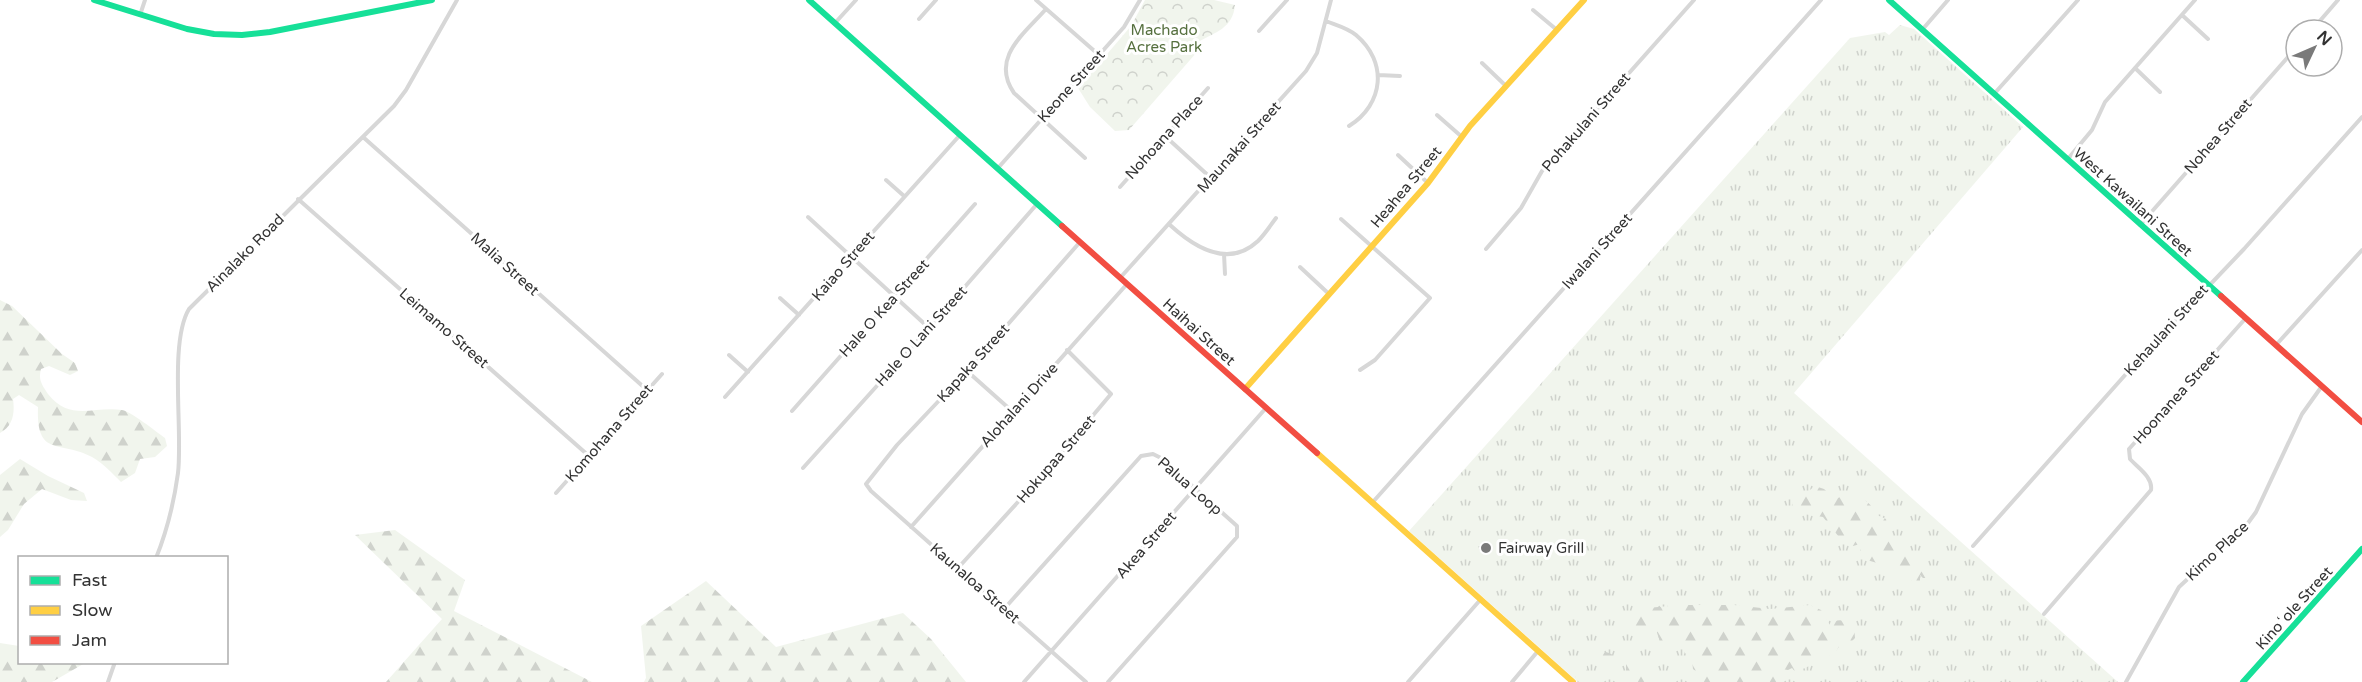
<svg xmlns="http://www.w3.org/2000/svg" width="2362" height="682" viewBox="0 0 2362 682" font-family="'Varela Round',sans-serif">
	<defs>
		<pattern id="grass-tufts" width="24" height="20" patternUnits="userSpaceOnUse" patternTransform="scale(1.5)"><rect width="24" height="20" fill="#f1f5ed"/><path d="M3 7l-1-3M5 7V3M7 7l1-3M15 17l-1-3M17 17v-4M19 17l1-3" fill="none" stroke="#cfd2cc"/></pattern>
		<pattern id="forest-firs" width="22" height="20" patternUnits="userSpaceOnUse" patternTransform="scale(1.5)"><rect width="22" height="20" fill="#f1f5ed"/><path d="M5 1l3.5 6h-7zM16 11l3.5 6h-7z" fill="#cfd2cc"/></pattern>
		<pattern id="park-crowns" width="20" height="18" patternUnits="userSpaceOnUse" patternTransform="scale(1.5)"><rect width="20" height="18" fill="#f1f5ed"/><path d="M2 6a3 3 0 1 1 6 0M12 15a3 3 0 1 1 6 0" fill="none" stroke="#cfd2cc"/></pattern>
	</defs>
	<rect width="100%" height="100%" fill="#fff"/>
	<path fill="url(#grass-tufts)" d="M 1900,25 L 1914,29 L 2023,127 L 1794,393 L 2118,682 L 1578,682 L 1409,531 L 1850,38 L 1885,32 L 1889,35 Z"/>
	<path fill="url(#forest-firs)" d="M 0,300 L 12,306 L 62,354 L 75,363 L 78,371 L 70,375 L 49,366 L 41,369 C 38,380 42,385 48,394 C 70,422 93,406 122,410 C 132,412 155,431 165,438 L 167,446 L 155,457 L 140,459 L 135,473 L 121,482 C 112,473 103,463 92,457 C 59,440 36,458 38,407 L 19,395 L 13,399 C 15,413 13,426 0,433 Z
		M 20,459 L 48,476 L 84,493 L 87,501 L 71,500 L 42,489 L 24,504 L 8,530 L 0,537 L 0,475 Z
		M 1815,486 L 1824,489 L 1835,499 L 1853,492 C 1863,498 1872,504 1877,515 L 1886,519 L 1889,537 L 1911,558 L 1914,567 L 1919,563 L 1932,570 L 1932,578 L 1923,578 L 1920,575 L 1920,581 L 1914,583 L 1907,577 L 1892,573 L 1883,559 L 1877,563 L 1867,560 L 1860,553 L 1860,544 L 1853,546 L 1843,542 L 1823,517 L 1794,512 L 1792,503 L 1794,493 L 1802,496 Z
		M 395,530 L 465,580 L 454,611 L 592,682 L 386,682 L 442,619 L 355,535 Z
		M 706,581 L 776,647 L 903,613 L 931,639 L 966,682 L 644,682 L 646,678 L 641,626 Z
		M 1675,605 L 1734,605 L 1770,609 L 1810,605 L 1821,610 L 1830,625 C 1837,617 1846,620 1854,626 L 1855,638 L 1848,645 L 1841,643 C 1835,659 1809,664 1796,673 L 1792,668 L 1788,670 L 1782,669 L 1779,673 L 1773,672 L 1772,674 L 1780,678 L 1780,682 L 1703,682 L 1699,674 L 1693,669 L 1692,660 L 1685,653 L 1684,644 L 1661,644 L 1656,630 L 1646,632 L 1630,628 L 1628,623 L 1631,613 C 1645,606 1660,608 1675,605 Z
		M 0,643 L 19,646 L 20,662 L 85,663 L 52,682 L 0,682 Z
		M 1601,652 C 1608,651 1614,655 1618,661 L 1616,666 L 1604,664 L 1600,658 Z
		M 1566,653 L 1570,657 L 1569,661 L 1573,664 L 1583,659 C 1589,666 1586,674 1592,682 L 1581,682 L 1557,660 L 1559,654 Z
		M 1626,656 L 1645,665 L 1654,675 L 1669,682 L 1636,682 L 1630,679 L 1626,671 Z"/>
	<path fill="url(#park-crowns)" d="M 1145,0 L 1214,0 L 1235,5 C 1233,28 1216,32 1198,42 L 1197,52 L 1129,130 L 1115,131 L 1090,107 L 1078,88 L 1131,26 Z"/>
	<g fill="none" stroke-linecap="round" stroke-linejoin="round">
		<path stroke="#d7d7d7" stroke-width="4" d="M 1036,0 L 1099,55
			M 1046,9 C 1024,34 990,58 1014,93 L 1085,158
			M 1533,10 L 1557,30
			M 140,15 L 145,0
			M 2182,15 L 2208,39
			M 919,19 L 936,0
			M 1326,21 C 1336,25 1348,28 1356,35 C 1388,62 1384,104 1349,126
			M 835,23 L 856,0
			M 1922,30 L 1948,0
			M 2312,30 L 2338,0
			M 1259,31 L 1287,0
			M 1482,63 L 1506,86
			M 2135,68 L 2160,92
			M 1378,75 L 1400,76
			M 1994,94 L 2078,0
			M 1437,115 L 1462,137
			M 1165,136 L 1211,178
			M 363,137 L 647,390
			M 1398,155 L 1428,183
			M 2067,160 L 2092,130 L 2105,102 L 2195,0
			M 998,168 L 1124,27 L 1140,0
			M 886,180 L 904,196
			M 1120,187 L 1208,88
			M 298,199 L 589,456
			M 808,217 L 929,328
			M 1341,219 L 1430,298 L 1375,360 L 1360,370
			M 1170,225 C 1194,247 1228,269 1258,241 C 1265,234 1270,226 1276,218
			M 2140,225 L 2296,48
			M 1080,242 L 967,371 L 897,445 L 866,484 L 871,491 L 1086,682
			M 1486,249 L 1521,208 L 1542,171 L 1694,0
			M 1224,254 L 1225,274
			M 1300,267 L 1329,294
			M 1120,278 L 1306,71 L 1317,53 L 1331,0
			M 780,298 L 799,315
			M 2276,345 L 2362,250
			M 729,355 L 748,372
			M 967,371 L 1013,412
			M 725,397 L 960,135
			M 792,411 L 975,204
			M 803,468 L 929,328 L 1037,204
			M 556,493 L 662,374
			M 1372,503 L 1821,0
			M 911,527 L 1127,284
			M 1973,546 L 2142,356 L 2244,249 L 2362,117
			M 156,558 C 167,531 174,502 178,473 C 183,431 169,342 189,309 L 394,106 L 406,90 L 457,0
			M 958,568 L 1047,470 L 1111,394 L 1067,350
			M 1004,609 L 1141,456 L 1153,454 L 1161,458 L 1237,526 L 1237,537 L 1108,682
			M 2044,614 L 2151,490 C 2153,477 2138,468 2130,459 L 2129,449 L 2245,319
			M 108,682 L 115,662
			M 1024,682 L 1266,408
			M 1408,682 L 1481,599
			M 1512,682 L 1538,651
			M 2126,682 L 2179,587 L 2248,523 L 2256,512 L 2302,414 L 2322,386"/>
		<path stroke="#16e098" stroke-width="6" d="M 94,0 L 187,29 L 214,34 L 242,35 L 270,32 L 432,0
			M 809,0 L 1062,226
			M 1889,0 L 2221,296
			M 2243,682 L 2362,549"/>
		<path stroke="#ffcf43" stroke-width="6" d="M 1245,389 L 1428,183 L 1470,126 L 1584,0
			M 1317,453 L 1573,682"/>
		<path stroke="#f24e42" stroke-width="6" d="M 1062,226 L 1317,453
			M 2221,296 L 2362,422"/>
	</g>
	<circle fill="#7a7a7a" stroke="#fff" stroke-width="2" cx="1486" cy="548" r="6"/>
	<g text-anchor="middle" dominant-baseline="central" stroke-width="6" stroke-linejoin="round" paint-order="stroke">
		<g font-size="15" fill="#56703f" stroke="#fff">
			<text x="1164" y="30">Machado<tspan x="1164" dy="17">Acres Park</tspan></text>
		</g>
		<g font-size="15" fill="#333" stroke="#fff">
			<text transform="translate(1071 86) rotate(-48)">Keone Street</text>
			<text transform="translate(1586 122) rotate(-49)">Pohakulani Street</text>
			<text transform="translate(2218 136) rotate(-49)">Nohea Street</text>
			<text transform="translate(1164 137) rotate(-48)">Nohoana Place</text>
			<text transform="translate(1239 147) rotate(-48)">Maunakai Street</text>
			<text transform="translate(1406 187) rotate(-50)">Heahea Street</text>
			<text transform="translate(2133 202) rotate(42)">West Kawailani Street</text>
			<text transform="translate(1597 251) rotate(-48)">Iwalani Street</text>
			<text transform="translate(245 253) rotate(-45)">Ainalako Road</text>
			<text transform="translate(505 264) rotate(42)">Malia Street</text>
			<text transform="translate(843 266) rotate(-49)">Kaiao Street</text>
			<text transform="translate(884 308) rotate(-48)">Hale O Kea Street</text>
			<text transform="translate(444 328) rotate(41)">Leimamo Street</text>
			<text transform="translate(2166 330) rotate(-48)">Kehaulani Street</text>
			<text transform="translate(1199 332) rotate(42)">Haihai Street</text>
			<text transform="translate(921 336) rotate(-48)">Hale O Lani Street</text>
			<text transform="translate(973 363) rotate(-48)">Kapaka Street</text>
			<text transform="translate(2176 397) rotate(-48)">Hoonanea Street</text>
			<text transform="translate(1019 405) rotate(-48)">Alohalani Drive</text>
			<text transform="translate(609 433) rotate(-49)">Komohana Street</text>
			<text transform="translate(1056 459) rotate(-49)">Hokupaa Street</text>
			<text transform="translate(1190 486) rotate(41)">Palua Loop</text>
			<text transform="translate(1146 545) rotate(-49)">Akea Street</text>
			<text transform="translate(2217 551) rotate(-43)">Kimo Place</text>
			<text transform="translate(975 583) rotate(41)">Kaunaloa Street</text>
			<text transform="translate(2294 608) rotate(-48)">Kinoʻole Street</text>
		</g>
		<g font-size="15" fill="#333" stroke="#fff" text-anchor="start">
			<text x="1498" y="548">Fairway Grill</text>
		</g>
	</g>
	<rect x="18" y="556" width="210" height="108" fill="#ffffff" stroke="#adadad" stroke-width="1.5"/>
	<rect x="30" y="576" width="30" height="9" fill="#16e098" stroke="#adadad" stroke-width="1.5"/>
	<text x="72" y="586" font-size="18" fill="#333333">Fast</text>
	<rect x="30" y="606" width="30" height="9" fill="#ffcf43" stroke="#adadad" stroke-width="1.5"/>
	<text x="72" y="616" font-size="18" fill="#333333">Slow</text>
	<rect x="30" y="636" width="30" height="9" fill="#f24e42" stroke="#adadad" stroke-width="1.5"/>
	<text x="72" y="646" font-size="18" fill="#333333">Jam</text>
	<g transform="translate(2314 48) rotate(46)"><circle r="28" fill="#ffffff" stroke="#adadad" stroke-width="1.5"/>
	<path d="M0-4.5L10 22L0 15L-10 22Z" fill="#7a7a7a"/>
	<text y="-9" font-size="16" font-weight="bold" text-anchor="middle" fill="#333333">N</text>
	</g>
</svg>
